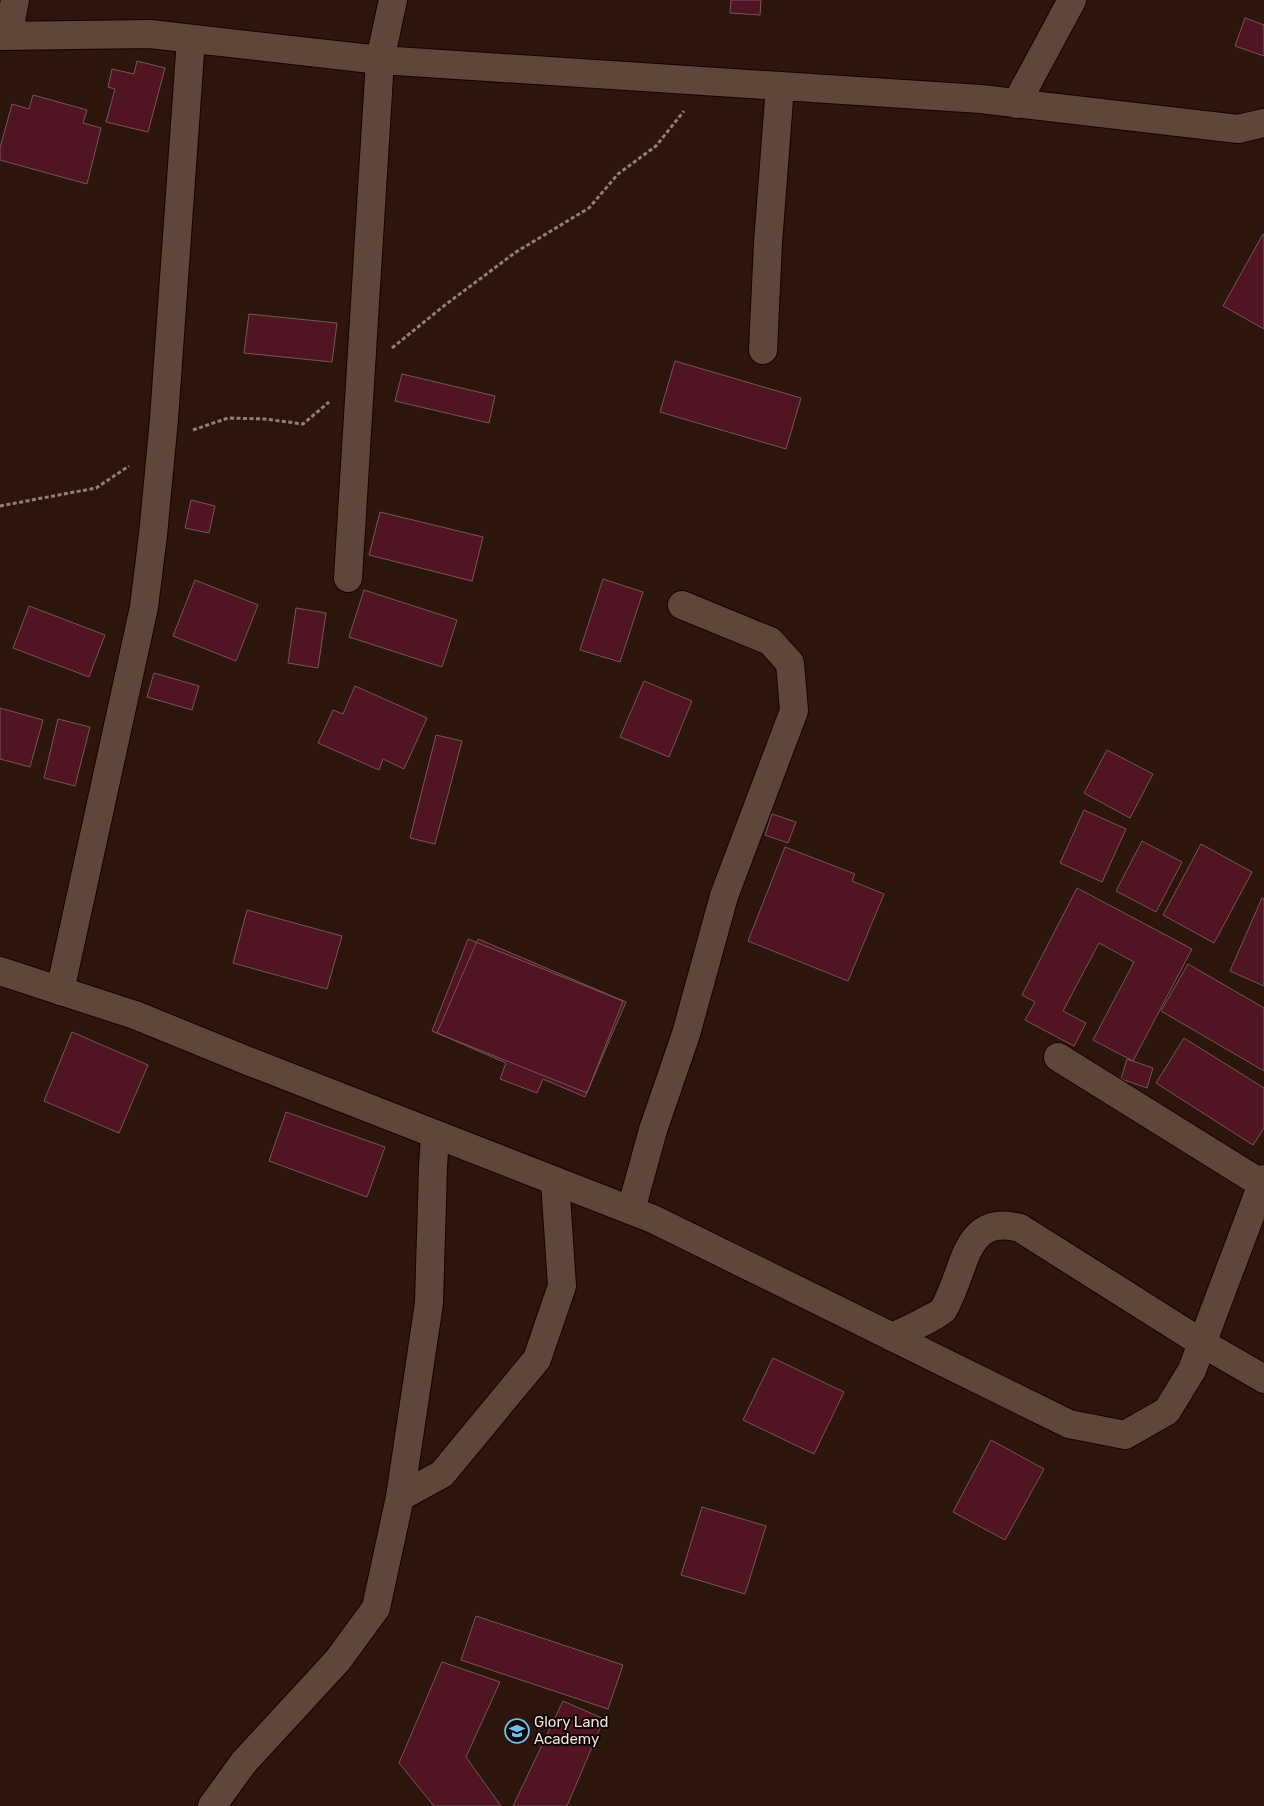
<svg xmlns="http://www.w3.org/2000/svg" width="1264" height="1806" viewBox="0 0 1264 1806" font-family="Rubik,sans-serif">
	<rect width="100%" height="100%" fill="#2c160c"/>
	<path fill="#511422" stroke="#75575a" d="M 731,0 L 761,0 L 760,15 L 730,13 Z
		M 1245,18 L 1264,25 L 1264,56 L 1235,46 Z
		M 137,61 L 165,68 L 148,132 L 106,122 L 115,89 L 108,87 L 112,69 L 134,74 Z
		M 33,95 L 87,110 L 83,123 L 101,128 L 87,184 L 0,160 L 0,148 L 12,104 L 29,109 Z
		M 1263,234 L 1264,235 L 1264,329 L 1223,306 Z
		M 249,314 L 337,323 L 332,362 L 244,353 Z
		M 675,361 L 801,398 L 786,449 L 660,412 Z
		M 402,374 L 495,396 L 489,423 L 395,401 Z
		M 191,500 L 215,506 L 209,533 L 185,528 Z
		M 380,512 L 483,537 L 472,581 L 369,555 Z
		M 603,579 L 643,592 L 620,662 L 580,650 Z
		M 195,580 L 258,605 L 236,661 L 173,636 Z
		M 364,590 L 457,620 L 442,667 L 349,637 Z
		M 29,606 L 105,635 L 89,677 L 13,648 Z
		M 296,608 L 326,613 L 318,668 L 288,663 Z
		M 154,673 L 199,686 L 192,710 L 147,697 Z
		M 644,681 L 692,701 L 669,757 L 620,737 Z
		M 355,686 L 427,718 L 404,769 L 383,759 L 379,770 L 318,743 L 333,710 L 343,714 Z
		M 0,708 L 43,720 L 30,767 L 0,759 Z
		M 58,719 L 90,727 L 75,786 L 44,778 Z
		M 436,735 L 462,741 L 435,844 L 410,838 Z
		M 1107,750 L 1153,774 L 1130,818 L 1084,793 Z
		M 1084,810 L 1126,829 L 1102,882 L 1060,863 Z
		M 772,814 L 796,822 L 788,843 L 765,835 Z
		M 1142,841 L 1182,862 L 1156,912 L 1116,891 Z
		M 1201,844 L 1252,872 L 1214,943 L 1163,915 Z
		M 785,847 L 855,874 L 852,881 L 884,894 L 848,981 L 748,941 Z
		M 1077,888 L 1192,949 L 1133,1061 L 1093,1040 L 1134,962 L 1099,943 L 1063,1011 L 1086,1023 L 1074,1046 L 1025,1020 L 1035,1002 L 1022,995 Z
		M 1262,898 L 1264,899 L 1264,986 L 1230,971 Z
		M 247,910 L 342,936 L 327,989 L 233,963 Z
		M 468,939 L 623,1001 L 587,1093 L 432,1031 Z
		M 478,939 L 626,1002 L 585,1097 L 543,1079 L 537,1093 L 500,1079 L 506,1063 L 437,1033 Z
		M 1188,964 L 1264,1008 L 1264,1071 L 1161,1011 Z
		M 72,1032 L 148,1065 L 119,1133 L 44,1101 Z
		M 1184,1038 L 1264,1088 L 1264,1128 L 1253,1145 L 1156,1083 Z
		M 1127,1059 L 1153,1068 L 1147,1088 L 1121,1079 Z
		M 286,1112 L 385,1147 L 367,1197 L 269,1161 Z
		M 773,1358 L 844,1392 L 814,1454 L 743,1420 Z
		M 991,1440 L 1044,1469 L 1005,1540 L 953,1512 Z
		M 702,1507 L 766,1526 L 745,1594 L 681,1575 Z
		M 476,1616 L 623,1665 L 608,1709 L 461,1660 Z
		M 442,1662 L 500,1682 L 466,1757 L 501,1806 L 434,1806 L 399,1763 Z
		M 563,1701 L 604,1719 L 567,1806 L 513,1806 Z"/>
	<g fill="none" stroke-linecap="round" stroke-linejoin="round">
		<g stroke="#130300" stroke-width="30">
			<path id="minor" d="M 0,36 L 150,34 L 380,60 L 981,99 L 1238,129 L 1264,123
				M 8,36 L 15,0
				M 1016,104 L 1072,0
				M 763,350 L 768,243 L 780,86
				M 348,578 L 380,60 L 393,0
				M 0,971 L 135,1015 L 248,1061 L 653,1219 L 1069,1424 L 1125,1435 L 1167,1411 L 1192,1370 L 1264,1179
				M 60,991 L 144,607 L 153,535 L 164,419 L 191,39
				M 1058,1057 L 1262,1184
				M 631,1210 L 653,1130 L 686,1034 L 724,896 L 794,711 L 790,663 L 770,641 L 682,605
				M 892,1337 C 901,1333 939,1315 943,1310 C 946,1306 948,1300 950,1296 C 966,1262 968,1214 1020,1228 L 1202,1343 L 1264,1379
				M 400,1497 L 442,1474 L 537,1359 L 562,1286 L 555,1181
				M 212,1806 L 244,1762 L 338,1660 L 376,1608 L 400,1497 L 429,1303 L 433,1167 L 435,1134"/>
		</g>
		<path stroke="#927f76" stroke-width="3" stroke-dasharray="4 2.5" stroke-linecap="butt" d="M 392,348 L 445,305 L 516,252 L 589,208 L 618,174 L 656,146 L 684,111
			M 193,430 L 228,418 L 265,419 L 303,424 L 329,402
			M 0,506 L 96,488 L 129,466"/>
		<use href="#minor" stroke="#5f463a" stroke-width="28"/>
	</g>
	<defs>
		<g id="school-ring" transform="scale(1.25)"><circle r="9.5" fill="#0e0503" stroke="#6cc3f2" stroke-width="1.5"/><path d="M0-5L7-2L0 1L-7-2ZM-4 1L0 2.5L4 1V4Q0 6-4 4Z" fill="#6cc3f2"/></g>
	</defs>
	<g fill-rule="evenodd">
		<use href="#school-ring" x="517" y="1731"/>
	</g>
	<g text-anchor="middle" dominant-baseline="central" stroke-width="4" stroke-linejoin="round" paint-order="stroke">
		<g font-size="15" fill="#f1e1da" stroke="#0e0503" text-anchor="start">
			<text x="534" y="1722">Glory Land<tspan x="534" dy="17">Academy</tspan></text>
		</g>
	</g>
</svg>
